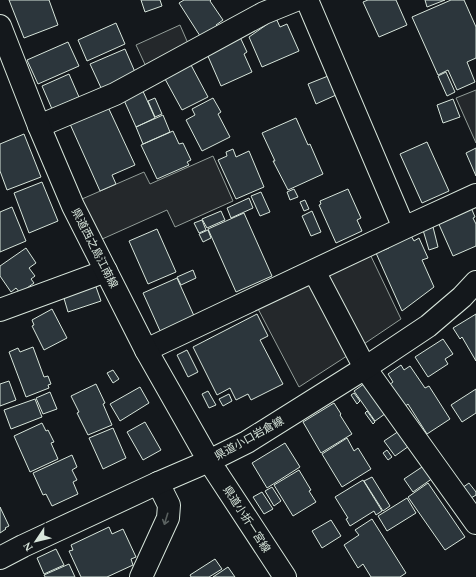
<svg xmlns="http://www.w3.org/2000/svg" width="476" height="577" viewBox="0 0 476 577" font-family="'Times New Roman','Noto Sans JP',serif">
	<rect width="100%" height="100%" fill="#14181c"/>
	<path fill="#24282b" stroke="#939e99" d="M 180,25 L 190,48 L 148,71 L 136,45 Z
		M 476,90 L 476,143 L 456,98 Z
		M 213,156 L 233,201 L 175,227 L 167,210 L 100,240 L 82,199 L 144,172 L 150,184 Z
		M 368,250 L 401,319 L 358,348 L 319,273 Z
		M 313,275 L 353,352 L 299,387 L 256,305 Z"/>
	<path fill="#2c363c" stroke="#d8e6dc" d="M 9,0 L 49,0 L 58,25 L 24,38 Z
		M 141,0 L 160,0 L 162,6 L 145,12 Z
		M 184,0 L 211,0 L 210,1 L 223,20 L 216,25 L 219,28 L 202,39 L 179,3 Z
		M 368,0 L 396,0 L 407,25 L 379,37 L 363,2 Z
		M 425,0 L 445,0 L 427,7 Z
		M 451,0 L 464,0 L 476,27 L 476,58 L 467,62 L 475,82 L 457,90 L 448,70 L 438,75 L 412,17 Z
		M 276,18 L 280,27 L 287,24 L 299,51 L 262,67 L 249,37 Z
		M 116,23 L 125,44 L 87,61 L 78,40 Z
		M 240,37 L 247,52 L 244,54 L 252,72 L 221,86 L 207,54 Z
		M 68,42 L 79,66 L 38,84 L 27,60 Z
		M 125,49 L 135,72 L 102,90 L 90,64 Z
		M 191,65 L 208,97 L 182,110 L 165,79 Z
		M 446,72 L 455,92 L 447,96 L 438,76 Z
		M 69,74 L 79,97 L 52,109 L 42,86 Z
		M 328,76 L 336,95 L 316,104 L 308,84 Z
		M 142,89 L 155,118 L 136,127 L 123,98 Z
		M 155,98 L 162,114 L 155,117 L 148,101 Z
		M 213,98 L 221,112 L 218,114 L 230,137 L 202,151 L 186,120 L 195,115 L 192,109 Z
		M 453,99 L 460,117 L 443,123 L 437,105 Z
		M 108,107 L 135,165 L 112,175 L 116,184 L 100,191 L 70,124 Z
		M 163,115 L 170,132 L 143,144 L 136,127 Z
		M 296,118 L 308,145 L 310,144 L 323,174 L 288,190 L 273,161 L 275,161 L 262,133 Z
		M 173,131 L 179,144 L 183,143 L 191,160 L 187,162 L 189,165 L 157,179 L 141,145 Z
		M 24,134 L 41,177 L 7,190 L 0,171 L 0,144 Z
		M 427,142 L 449,191 L 422,203 L 400,154 Z
		M 476,148 L 476,176 L 466,153 Z
		M 233,149 L 236,157 L 249,151 L 264,187 L 236,199 L 218,160 L 227,156 L 226,152 Z
		M 42,182 L 58,221 L 29,233 L 14,193 Z
		M 294,189 L 298,197 L 290,200 L 287,192 Z
		M 348,189 L 361,218 L 357,220 L 362,231 L 336,243 L 319,205 L 321,204 L 320,201 Z
		M 261,192 L 270,212 L 260,216 L 251,196 Z
		M 249,198 L 253,208 L 231,218 L 227,208 Z
		M 305,200 L 309,209 L 304,211 L 300,202 Z
		M 470,205 L 475,217 L 473,218 L 476,224 L 476,246 L 453,256 L 437,220 Z
		M 12,207 L 26,241 L 0,252 L 0,212 Z
		M 221,211 L 225,220 L 207,228 L 202,219 Z
		M 312,211 L 321,232 L 311,236 L 302,216 Z
		M 244,213 L 272,276 L 236,292 L 208,229 Z
		M 202,220 L 206,230 L 199,233 L 194,223 Z
		M 433,227 L 438,247 L 429,250 L 423,230 Z
		M 157,229 L 176,272 L 148,284 L 129,241 Z
		M 208,230 L 211,238 L 203,242 L 199,234 Z
		M 410,234 L 414,241 L 419,238 L 428,258 L 422,260 L 434,287 L 402,311 L 376,253 L 389,248 L 387,244 Z
		M 26,248 L 36,263 L 29,268 L 35,276 L 31,279 L 34,283 L 20,293 L 16,288 L 11,292 L 0,276 L 0,266 Z
		M 193,270 L 196,278 L 181,285 L 177,277 Z
		M 177,278 L 195,318 L 161,333 L 143,293 Z
		M 95,284 L 101,301 L 68,312 L 63,295 Z
		M 52,309 L 67,338 L 44,350 L 32,326 L 34,325 L 32,320 Z
		M 257,314 L 268,336 L 260,340 L 283,384 L 251,400 L 248,394 L 236,400 L 230,388 L 217,395 L 193,347 Z
		M 476,314 L 476,361 L 462,337 L 460,339 L 453,328 Z
		M 443,339 L 453,354 L 445,359 L 448,364 L 428,377 L 415,357 Z
		M 33,347 L 44,377 L 48,376 L 51,384 L 48,385 L 49,388 L 26,397 L 9,352 L 18,348 L 20,352 Z
		M 187,350 L 198,372 L 188,377 L 177,355 Z
		M 401,365 L 404,370 L 410,366 L 425,388 L 429,386 L 450,419 L 427,434 L 408,404 L 403,408 L 389,385 L 393,382 L 388,374 Z
		M 113,370 L 119,379 L 113,383 L 107,373 Z
		M 9,381 L 16,400 L 0,406 L 0,384 Z
		M 368,381 L 389,411 L 375,421 L 354,391 Z
		M 96,384 L 105,403 L 103,404 L 112,425 L 88,435 L 77,413 L 79,412 L 71,396 Z
		M 140,387 L 149,403 L 120,421 L 110,404 Z
		M 476,389 L 476,413 L 462,422 L 451,405 Z
		M 208,391 L 216,405 L 209,408 L 202,394 Z
		M 50,392 L 57,409 L 43,414 L 36,398 Z
		M 354,393 L 360,401 L 357,404 L 351,395 Z
		M 229,394 L 232,401 L 223,406 L 219,399 Z
		M 35,399 L 42,417 L 11,429 L 4,410 Z
		M 334,403 L 341,414 L 340,415 L 352,434 L 321,453 L 303,422 Z
		M 367,411 L 375,422 L 373,424 L 365,413 Z
		M 145,422 L 161,450 L 143,460 L 127,432 Z
		M 42,423 L 46,431 L 48,430 L 54,442 L 51,443 L 58,459 L 30,472 L 14,436 Z
		M 113,428 L 126,458 L 103,469 L 89,438 Z
		M 399,431 L 409,446 L 395,456 L 384,441 Z
		M 347,438 L 354,451 L 358,448 L 371,469 L 342,487 L 322,454 Z
		M 285,443 L 300,467 L 267,488 L 252,463 Z
		M 387,450 L 392,457 L 388,460 L 383,453 Z
		M 72,455 L 77,467 L 72,470 L 77,480 L 73,482 L 78,494 L 52,506 L 46,494 L 43,495 L 33,473 Z
		M 425,465 L 433,478 L 413,492 L 404,479 Z
		M 299,470 L 311,490 L 309,491 L 316,502 L 293,516 L 274,485 Z
		M 372,477 L 390,506 L 383,511 L 364,481 Z
		M 363,480 L 382,511 L 376,515 L 374,511 L 350,526 L 346,519 L 348,518 L 335,497 Z
		M 428,483 L 465,537 L 445,550 L 408,497 Z
		M 469,483 L 476,492 L 476,495 L 466,501 L 459,490 Z
		M 272,487 L 281,501 L 274,506 L 265,491 Z
		M 262,492 L 273,509 L 264,514 L 253,497 Z
		M 407,498 L 416,513 L 387,531 L 378,516 Z
		M 0,507 L 9,526 L 5,528 L 6,529 L 0,533 Z
		M 372,519 L 406,573 L 400,577 L 371,577 L 363,564 L 358,568 L 344,545 L 359,535 L 355,530 Z
		M 331,520 L 341,536 L 322,548 L 312,531 Z
		M 109,527 L 112,534 L 123,529 L 136,557 L 131,559 L 133,565 L 107,577 L 81,577 L 69,551 L 73,550 L 71,545 Z
		M 56,549 L 64,565 L 44,574 L 37,558 Z
		M 215,559 L 222,569 L 209,577 L 191,577 L 190,575 Z
		M 69,564 L 75,577 L 45,577 L 44,575 Z
		M 228,567 L 235,577 L 213,577 Z"/>
	<g fill="none" stroke-linecap="round" stroke-linejoin="round">
		<g stroke="#d8e6dc" stroke-width="24">
			<path id="minor" d="M 307,0 L 404,228
				M 39,126 L 115,94 L 264,13 L 296,0
				M 314,271 L 365,368 L 476,523
				M 0,310 L 106,271
				M 146,350 L 404,228 L 476,195
				M 141,577 L 168,518 L 169,505 L 158,483"/>
		</g>
		<g stroke="#d8e6dc" stroke-width="24">
			<path id="major" d="M 0,26 L 39,126 L 73,206 L 146,350 L 209,461 L 285,577
				M 0,558 L 23,546 L 158,483 L 209,461 L 247,442 L 365,368 L 428,326 L 462,297 L 476,282"/>
		</g>
		<use href="#minor" stroke="#14181c" stroke-width="22"/>
		<use href="#major" stroke="#14181c" stroke-width="22"/>
	</g>
	<defs><path id="oneway-shaft" d="M-6 0H5M1.5-3L5.5 0L1.5 3" fill="none" stroke-width="1.6" stroke-linecap="round" stroke-linejoin="round"/></defs>
	<use stroke="#59605f" href="#oneway-shaft" transform="translate(166 519) rotate(107)"/>
	<g text-anchor="middle" dominant-baseline="central" stroke-width="3" stroke-linejoin="round" paint-order="stroke">
		<g font-size="11" fill="#d8e6dc" stroke="#14181c">
			<text transform="translate(95 248) rotate(63)">県道西之島江南線</text>
			<text transform="translate(249 438) rotate(-29)">県道小口岩倉線</text>
			<text transform="translate(247 519) rotate(57)">県道小折一宮線</text>
		</g>
	</g>
	<g transform="translate(36 541) rotate(235)" stroke="#14181c" stroke-width="3" paint-order="stroke">
	<path d="M0-3L7 15L0 10L-7 15Z" fill="#d8e6dc"/>
	<text y="-6" font-size="11" font-weight="bold" text-anchor="middle" fill="#d8e6dc">N</text>
	</g>
</svg>
